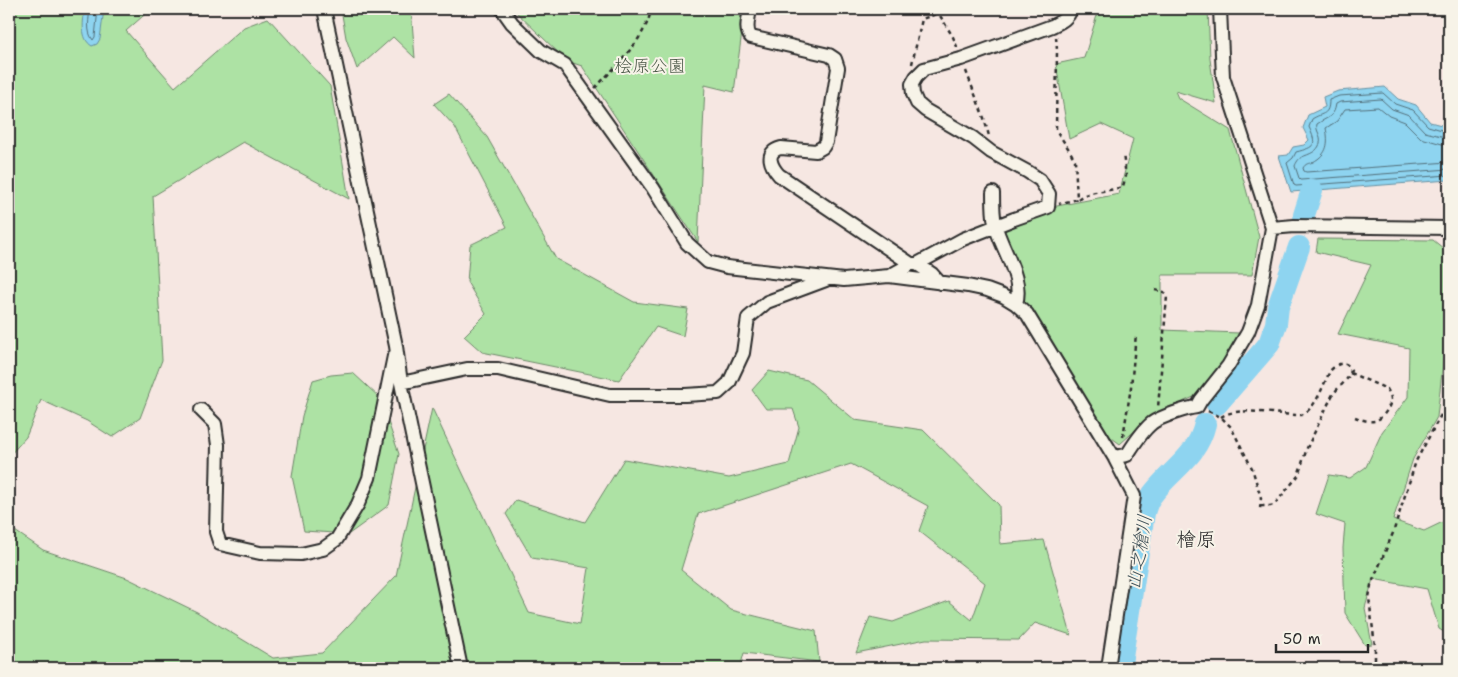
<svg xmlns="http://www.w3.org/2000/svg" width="1458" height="677" viewBox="0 0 1458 677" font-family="'Shantell Sans','Klee One',sans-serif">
	<rect width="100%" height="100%" fill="#f6e7e2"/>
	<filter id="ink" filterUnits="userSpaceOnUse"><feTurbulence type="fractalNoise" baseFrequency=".02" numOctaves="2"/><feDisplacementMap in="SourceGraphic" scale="10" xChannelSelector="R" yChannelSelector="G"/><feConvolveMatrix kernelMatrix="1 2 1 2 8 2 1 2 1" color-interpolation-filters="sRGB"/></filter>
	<g filter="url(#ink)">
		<path fill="#ade2a4" stroke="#6c8668" d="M 9,9 L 151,9 L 126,31 L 175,87 L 244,27 L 268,18 L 330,86 L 349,199 L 243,142 L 153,196 L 162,360 L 140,418 L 112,437 L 87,421 L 41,400 L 26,437 L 9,456 Z
			M 341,9 L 411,9 L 415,58 L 393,37 L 357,69 L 346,38 Z
			M 513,9 L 745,9 L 734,92 L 705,85 L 698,242 L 582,66 L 567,61 Z
			M 1094,9 L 1208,9 L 1210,59 L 1216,103 L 1175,91 L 1178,98 L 1230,130 L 1259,237 L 1252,275 L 1162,275 L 1162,330 L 1239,333 L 1205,392 L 1151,416 L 1120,444 L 1100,429 L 1017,301 L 1000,217 L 1119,194 L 1133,139 L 1101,124 L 1069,139 L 1056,64 L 1084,58 L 1098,12 Z
			M 449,94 L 487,137 L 556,259 L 634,302 L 688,309 L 683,336 L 656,327 L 619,380 L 482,352 L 464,336 L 486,314 L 467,282 L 470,245 L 507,227 L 455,127 L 434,104 Z
			M 1318,239 L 1433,240 L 1449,253 L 1449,309 L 1437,417 L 1413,459 L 1393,520 L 1424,531 L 1449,519 L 1449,635 L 1439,629 L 1427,589 L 1373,579 L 1365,608 L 1372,644 L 1365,645 L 1345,613 L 1343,548 L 1345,524 L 1316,514 L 1329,475 L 1350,478 L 1366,467 L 1382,432 L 1408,397 L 1409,348 L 1338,334 L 1371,265 L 1316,252 Z
			M 769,371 L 807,380 L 855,420 L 923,430 L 999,505 L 1000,544 L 1044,540 L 1071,635 L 1035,623 L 1019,640 L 926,639 L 856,653 L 870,617 L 893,622 L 949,601 L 972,620 L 985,583 L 919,531 L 928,506 L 851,464 L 698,514 L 681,570 L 731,610 L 816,631 L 819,662 L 744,653 L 740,668 L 9,668 L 9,527 L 43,550 L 127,578 L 197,612 L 273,658 L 322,653 L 396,576 L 432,408 L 529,613 L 580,624 L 589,568 L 532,558 L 506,514 L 516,500 L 585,522 L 624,459 L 729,478 L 789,464 L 799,427 L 793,409 L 766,409 L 752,390 Z
			M 353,373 L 380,398 L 399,454 L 389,505 L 349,534 L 304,531 L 292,476 L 302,416 L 313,380 L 331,375 Z"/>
		<path fill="#8ed4f0" stroke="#6690a1" d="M 85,9 L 104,9 L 100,39 L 97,44 L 92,46 C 80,39 83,20 85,9 Z
			M 1385,87 L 1398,99 L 1416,105 L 1430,122 L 1449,127 L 1449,180 L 1291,192 L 1279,156 L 1288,155 L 1293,147 L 1304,145 L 1309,140 L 1303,128 L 1308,115 L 1325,107 L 1323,97 L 1338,91 Z"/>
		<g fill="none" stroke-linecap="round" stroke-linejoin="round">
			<path stroke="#536f7a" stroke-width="1" d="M 90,9 C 89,18 86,32 93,40 L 95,37 L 98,9
				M 1449,132 L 1428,126 L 1413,110 L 1395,104 L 1383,93 L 1339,96 L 1329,100 C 1329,116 1323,112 1312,119 L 1309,127 C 1317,145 1316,147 1296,152 L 1293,158 L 1287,163 L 1294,185 L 1296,186 L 1449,175
				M 1449,138 L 1425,132 L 1409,115 L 1392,109 L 1381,99 L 1340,102 L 1336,104 C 1334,118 1327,117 1317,124 C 1315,131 1322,135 1320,143 C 1318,152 1309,154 1302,157 C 1299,158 1296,163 1295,166 L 1299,178 L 1301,180 L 1449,169
				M 1449,146 L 1421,138 L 1405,122 L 1389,116 L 1378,107 L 1345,109 L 1337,121 L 1326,128 C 1329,143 1328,154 1313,162 C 1308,164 1306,163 1303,168 L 1304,171 L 1306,172 L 1449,162"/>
			<path stroke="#8ed4f0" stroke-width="22" d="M 1304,215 L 1312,190
				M 1217,404 L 1269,344 L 1276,324 L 1278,307 L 1299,247
				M 1124,668 L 1121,663 L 1144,513 C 1146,507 1147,501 1152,495 C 1171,469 1197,458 1205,424"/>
			<g stroke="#2b2b2b" stroke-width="16">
				<path id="minor" d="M 324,9 L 396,346 L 401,383 L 461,668
					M 502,9 L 512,23 L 541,51 L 565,65 L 653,188 L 687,243 L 708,262 L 727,267 L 844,280 L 889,276 L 968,286 L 987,290 L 1003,296 L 1016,304 L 1027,314 L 1114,457 L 1134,496 L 1108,668
					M 750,9 C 749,18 744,30 751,37 L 829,55 L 835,59 L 838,68 L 826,142 L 823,147 L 816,151 L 781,148 C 764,152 771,166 779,175 L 911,264
					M 993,193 C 993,203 993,214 995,224 C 1001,249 1024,278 1016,304
					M 1272,228 L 1294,226 L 1449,228
					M 917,264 L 932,274 L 940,283
					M 889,276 L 911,264 L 917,264 L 963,239 L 1014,219 L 1048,207 L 1049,194 L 1040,180 L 1028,172 L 991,152 L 973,138 L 925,110 L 917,103 L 913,94 L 912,84 L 916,77 L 924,69 L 961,59 L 1052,26 C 1060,22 1068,19 1071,9
					M 401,383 L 467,369 L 498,369 L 610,395 L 685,395 L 718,393 L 729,383 L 743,353 L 748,318 L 767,302 L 826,280
					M 201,410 L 215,424 L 218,445 L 216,532 L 220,544 L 260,553 L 301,554 L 323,549 L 337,539 L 358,504 L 369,478 L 394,356
					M 1114,457 L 1127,455 C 1134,444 1142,431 1152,423 C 1160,417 1187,408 1197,407 L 1201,400 L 1228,366 L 1248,332 L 1258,305 L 1272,228 L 1223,77 L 1220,9"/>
			</g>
			<path stroke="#2b2b2b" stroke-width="2.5" stroke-dasharray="4 4" stroke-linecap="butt" d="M 936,9 L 953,37 L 958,49
				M 1056,37 L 1057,50 L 1056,130 L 1068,148 L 1075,160 L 1077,199 L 1059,204
				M 912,64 L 922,19 L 939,13
				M 966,71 L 984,118 L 989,136
				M 595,88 C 614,68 647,38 651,9
				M 1078,199 C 1090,189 1109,193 1123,186 L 1126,176 L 1123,154
				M 1155,290 L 1164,292 L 1167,296 L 1158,408
				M 1350,373 L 1387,389 C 1389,392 1391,396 1391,400 C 1390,407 1382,420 1374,421 C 1368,422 1360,419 1355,417
				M 1208,411 L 1221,417 L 1231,427 L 1252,468 L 1261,498 L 1260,509
				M 1221,417 C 1238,405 1280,416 1301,415 C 1316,409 1323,385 1330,371 C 1336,364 1346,359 1351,370 C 1348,382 1339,385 1332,396 L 1307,448 L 1298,476 L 1274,505 L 1270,506 L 1260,506
				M 1123,437 L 1131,387 L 1136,334
				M 1375,668 L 1375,646 L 1369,598 L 1371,585 L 1393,533 L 1416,461 L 1442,413 L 1445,405 L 1449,375"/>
			<use href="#minor" stroke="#f7f3e8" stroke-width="12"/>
		</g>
	</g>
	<g text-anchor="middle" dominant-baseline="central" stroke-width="4" stroke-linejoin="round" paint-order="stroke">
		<g font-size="18" fill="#4c5949" stroke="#f7f3e8">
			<text x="650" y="66">桧原公園</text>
		</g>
		<g font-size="19" font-style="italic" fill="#44555c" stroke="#f7f3e8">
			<text transform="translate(1139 552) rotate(-81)">山之槍川</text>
		</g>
		<g font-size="20" fill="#2b2b2b" stroke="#f7f3e8">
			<text x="1196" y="539">檜原</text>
		</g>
	</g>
	<rect width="1458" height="677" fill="none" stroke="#f7f3e8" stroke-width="30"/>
	<rect x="15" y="15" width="1428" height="647" fill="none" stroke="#2b2b2b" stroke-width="2" filter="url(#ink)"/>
	<path d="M1276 644v8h92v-8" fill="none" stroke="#2b2b2b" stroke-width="2.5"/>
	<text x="1283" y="644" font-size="15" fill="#2b2b2b" stroke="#f7f3e8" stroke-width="4" paint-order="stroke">50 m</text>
</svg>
